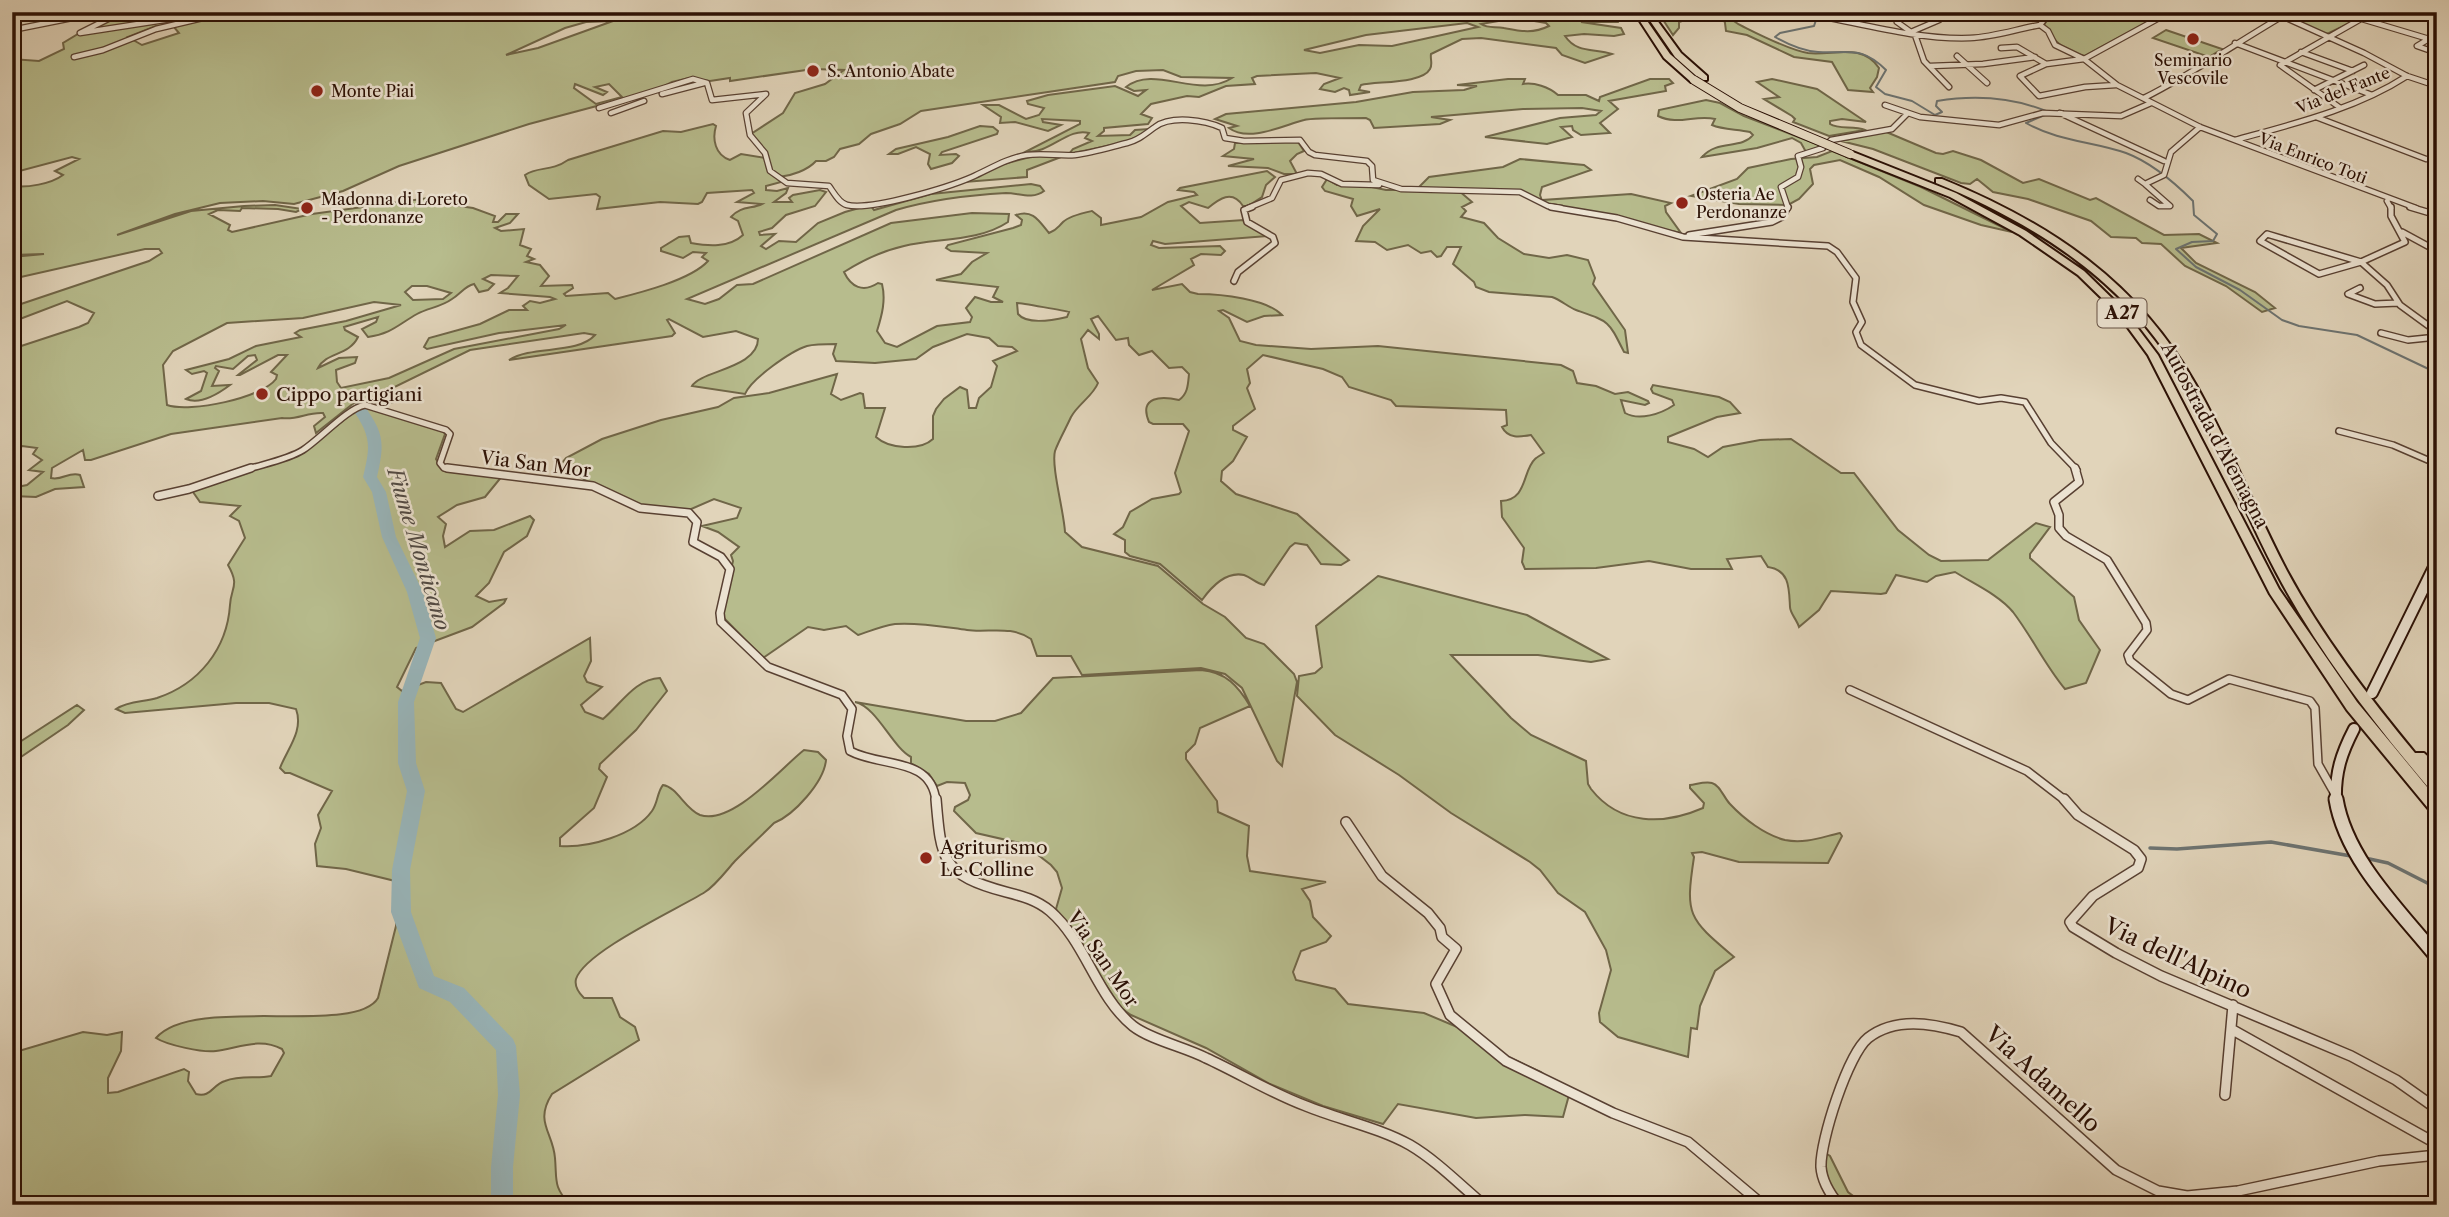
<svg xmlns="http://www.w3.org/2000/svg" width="2449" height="1217" viewBox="0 0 2449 1217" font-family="'Libre Caslon Text',serif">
	<rect width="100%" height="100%" fill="#e1d4ba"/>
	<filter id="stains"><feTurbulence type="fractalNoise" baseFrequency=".00286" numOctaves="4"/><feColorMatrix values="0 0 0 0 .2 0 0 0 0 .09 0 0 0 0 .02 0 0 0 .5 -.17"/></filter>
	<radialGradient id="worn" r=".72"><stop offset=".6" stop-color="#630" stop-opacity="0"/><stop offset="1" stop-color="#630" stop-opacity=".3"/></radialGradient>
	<path fill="#b7bc8d" stroke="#706648" stroke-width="2" fill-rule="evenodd" d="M 105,12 L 1624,12 L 1618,22 L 1581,22 L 1621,28 L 1624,34 L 1614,36 L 1584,34 L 1565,36 C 1577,54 1595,48 1612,54 L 1585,63 L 1562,55 L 1556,48 L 1481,38 L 1462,39 L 1431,54 C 1430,59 1433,64 1430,69 C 1422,84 1377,81 1361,85 L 1359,90 L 1370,92 L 1350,95 L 1349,90 L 1344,88 L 1335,92 L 1320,89 L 1324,84 L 1340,78 L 1316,73 L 1257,76 L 1252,78 L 1255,84 L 1226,86 L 1199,97 L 1187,96 L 1151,104 L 1141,114 L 1152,118 L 1148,124 L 1104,128 L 1104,131 L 1098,136 L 1130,135 L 1135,130 L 1148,129 L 1146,134 L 1121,143 L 1069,154 L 1073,149 L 1092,141 L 1085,138 L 1089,133 C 1068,127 1050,154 1025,152 L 1080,124 L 1080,121 L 1042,119 L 1043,122 L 1061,125 L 1048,131 L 1015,122 L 1000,123 L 1001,117 L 983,105 L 999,105 L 1026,119 L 1039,115 L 1044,108 L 1028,104 L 1027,101 L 1048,95 L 1115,86 L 1138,96 L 1146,90 L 1134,91 L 1126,87 C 1155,64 1198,100 1232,78 L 1181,77 L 1163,70 L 1136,71 L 1118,76 L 1115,82 L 921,111 L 900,124 L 871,134 L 859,144 L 840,149 L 834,157 L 826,161 L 816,161 C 808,170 791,176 779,177 L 768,166 L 767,155 L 751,134 L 783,113 L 795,93 L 825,84 L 844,70 L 813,69 L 730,81 L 730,78 L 710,81 L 689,78 L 672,82 L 657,90 L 529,124 L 399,166 L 343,191 L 294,204 L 263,201 L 220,203 L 175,214 L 117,235 L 191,211 L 244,206 L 275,205 L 302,209 L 296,212 L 278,209 L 242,208 L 240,211 L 218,210 L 209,214 L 230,225 L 228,230 L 232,232 L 312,214 L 436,197 L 439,198 L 438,203 L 473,208 L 495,216 L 493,222 L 498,222 L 506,214 L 518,214 L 510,223 L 495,228 L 501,231 L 524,229 L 520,245 L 531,249 L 527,256 L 534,259 L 526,262 L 540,265 L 549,276 L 541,286 L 572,285 L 573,288 L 564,294 L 566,296 L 608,293 L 615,299 C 639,293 691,280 708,261 L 702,257 L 706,253 L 693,252 L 683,258 L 661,251 L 661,248 L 679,237 L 689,236 L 691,243 C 708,246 729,248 743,235 L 738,221 L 731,217 C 740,206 752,209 762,204 L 737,202 L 754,193 L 752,190 L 707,193 L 702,202 L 698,204 L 660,202 L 597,209 L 600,197 L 596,194 L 549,199 L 529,185 L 525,175 C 538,166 551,172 568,160 L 663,131 L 681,132 L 713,124 L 716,126 C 712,139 715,155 730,160 L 741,154 L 765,158 L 767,168 L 781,182 L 766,186 L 766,190 L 777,191 L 788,188 L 786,193 L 774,202 L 792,202 L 789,198 L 793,195 L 820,190 L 826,192 L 815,206 L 786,215 L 772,228 L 759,232 L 760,235 L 775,234 L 761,246 L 766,249 L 779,241 L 796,242 L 818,223 L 845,212 L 870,205 L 874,210 L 931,194 L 1031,184 L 1040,186 L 1044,191 C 1032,200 1019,193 1006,193 C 970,195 930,200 896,210 L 687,299 L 705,304 L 719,299 L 737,285 L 753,284 L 891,223 L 972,213 L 1009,214 L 1008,222 C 978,242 937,238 904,246 C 882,251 863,260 844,272 C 851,287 863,293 878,283 L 882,284 C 886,300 882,315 877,331 L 885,343 L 897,347 L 937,326 L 970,322 L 972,317 L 966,308 L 975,297 L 991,302 L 1003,302 L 993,297 L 998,287 L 936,280 L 961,274 L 972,262 L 987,253 L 951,251 L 946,248 L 948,245 L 1013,228 L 1021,225 L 1022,220 L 1016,215 C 1033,209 1039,221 1049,233 C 1057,230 1057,228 1063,222 C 1069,216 1083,213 1092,211 L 1101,218 L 1101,225 L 1141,217 L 1168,202 L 1197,195 L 1194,192 L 1178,190 L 1180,188 L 1267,171 L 1275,177 L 1266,185 L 1262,197 L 1248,206 L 1243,206 C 1232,189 1219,199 1208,208 L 1189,202 L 1181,206 L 1200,223 L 1244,220 L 1268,236 L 1165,244 L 1153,241 L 1151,245 L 1159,248 L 1220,246 L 1225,251 L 1221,255 L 1201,254 L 1191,259 L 1194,265 L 1152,290 L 1182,284 L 1190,292 L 1198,294 C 1221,294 1267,299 1282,315 L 1264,316 L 1247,322 L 1223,310 L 1219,311 L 1229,318 L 1240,341 L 1256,345 L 1311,349 L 1378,346 L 1561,365 L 1573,371 L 1577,383 L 1596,386 L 1615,394 L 1628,392 L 1648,401 L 1649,403 L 1645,405 L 1621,400 L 1625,413 C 1639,421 1661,414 1674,405 L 1672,400 L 1653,393 L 1651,389 L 1653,385 L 1719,397 L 1730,402 L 1740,413 L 1717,417 L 1668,437 L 1668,442 L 1694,449 L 1708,457 L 1723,447 L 1760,440 L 1791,439 L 1841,473 L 1854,473 L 1898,530 L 1929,555 L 1941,561 L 1988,560 L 2036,523 L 2050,527 L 2030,554 L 2030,558 L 2074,597 L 2079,620 L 2100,650 L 2086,683 L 2065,689 C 2045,665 2032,637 2013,612 C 1999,595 1974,584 1955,572 L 1936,576 L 1927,582 L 1896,575 L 1886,593 L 1881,594 L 1831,591 L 1819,610 L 1799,627 C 1797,620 1790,613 1790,607 C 1789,589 1790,570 1768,567 L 1761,556 L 1727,559 L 1732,569 L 1691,569 L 1649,561 L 1596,568 L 1525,569 L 1522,562 L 1524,548 L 1502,517 L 1501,501 C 1528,500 1522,471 1535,459 C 1537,457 1541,455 1544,453 L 1531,435 C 1520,437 1508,439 1502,427 L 1507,425 L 1506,410 L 1396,406 L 1391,400 L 1349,387 L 1342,377 L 1323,369 L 1263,355 L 1247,369 L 1250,383 L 1247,388 L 1255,409 L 1233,426 L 1233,430 L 1247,437 L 1233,461 L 1222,471 L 1221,481 L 1236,494 L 1297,514 L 1349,560 L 1341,565 L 1321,564 L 1307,545 L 1295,543 L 1290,547 L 1264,585 C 1256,583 1252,578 1244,575 C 1226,571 1212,586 1202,600 L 1160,564 L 1130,556 L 1125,552 L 1125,540 L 1114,534 L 1123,527 L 1130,512 L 1152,499 L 1179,494 L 1181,492 L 1175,473 L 1189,431 L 1183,424 L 1153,424 L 1149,422 C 1138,396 1162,396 1179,400 C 1188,394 1188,384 1189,374 L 1182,367 L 1169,368 L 1152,351 L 1139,355 L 1129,345 L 1128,338 L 1116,340 L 1098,316 L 1091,319 L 1099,334 L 1099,339 L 1088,330 L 1081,339 L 1088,368 L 1098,383 C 1093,396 1078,404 1071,417 C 1066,428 1059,440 1055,451 C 1051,466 1064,512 1065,532 L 1082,547 L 1158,566 L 1203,604 L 1225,617 L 1246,638 L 1264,644 L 1294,674 L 1297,682 L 1282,766 L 1277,761 L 1242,688 L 1225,674 L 1201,668 L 1082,675 L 1071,656 L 1037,656 L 1031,639 C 1011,625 988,633 967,630 C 944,627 918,622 895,624 C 882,626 870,631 858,635 L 846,626 L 824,630 L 808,627 L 763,658 L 720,614 L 733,561 L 731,555 L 739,547 L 718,532 L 702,526 L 737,518 L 741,508 L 714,499 L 689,510 L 640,505 L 590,483 L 561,464 L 566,458 L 602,439 L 661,420 L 718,407 L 734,398 L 769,393 L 837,374 L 831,394 L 841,400 L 860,393 L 863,394 L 865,408 L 885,408 L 876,437 C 889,449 920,451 933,439 L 933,416 L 936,409 L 944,399 L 960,387 L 967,390 L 969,408 L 976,408 L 979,398 L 991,387 L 997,366 L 993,361 L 1017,351 L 1012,347 L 998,346 L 989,338 L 967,334 L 933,347 L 916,359 L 875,363 L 836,361 L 833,354 L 836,344 C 827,344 815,344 807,346 C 791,351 751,379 745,394 L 692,386 C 700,371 758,368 758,339 L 736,331 L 703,337 L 669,319 L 667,320 L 675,333 L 672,336 L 509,360 C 532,345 577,355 595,335 L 584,333 L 470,350 L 372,398 C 389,401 404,384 416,395 C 411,398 389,404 383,404 C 373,405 365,400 354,403 L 316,433 L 314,426 L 325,417 L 323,413 C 307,412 298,420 282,418 L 171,434 L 91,460 L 85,460 L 83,450 L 52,468 L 51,478 C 62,481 69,471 80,475 L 84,487 L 55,489 L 36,497 L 13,496 L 12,488 L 27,485 L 43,472 L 29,470 L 42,460 L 33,454 L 37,448 L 22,446 L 12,449 L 12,349 L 79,327 L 88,323 L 94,313 L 67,301 L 12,322 L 12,307 L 149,261 L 162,253 L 159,249 L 145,249 L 12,279 L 12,257 L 44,254 L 12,255 L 12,186 C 27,188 51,184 63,175 L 55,171 L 79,159 L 72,157 L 12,173 L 12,59 L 39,61 L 64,49 L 63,43 L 96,23 L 96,14 ZM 1516,18 L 1546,23 L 1549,26 C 1533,34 1520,31 1504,28 C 1495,26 1489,29 1481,24 ZM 613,21 L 538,48 L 506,55 L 565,28 L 586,22 ZM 1467,23 L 1478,27 L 1392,46 L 1359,45 L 1320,53 L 1304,50 L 1366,35 ZM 156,26 L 174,27 L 179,33 L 142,45 L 128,37 ZM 575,84 L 603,95 L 607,92 L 595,87 L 609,84 L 622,97 L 596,104 L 574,88 ZM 491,275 L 518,276 L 508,288 L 500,293 L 550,297 L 555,299 L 540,303 L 530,301 L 523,306 L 527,310 L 509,310 L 480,324 L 429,338 L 424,347 L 427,349 L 499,333 L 566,325 L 559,329 L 454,349 L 389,378 L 341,388 L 337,382 L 336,370 L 355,363 L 357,357 L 339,358 L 318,368 C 326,352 349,356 358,337 L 345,330 L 344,327 L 378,317 L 376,322 L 362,329 L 368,337 C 391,334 399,324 417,314 C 428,308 441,307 452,299 C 460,294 465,286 474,284 L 479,292 L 488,290 L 494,284 L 483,279 ZM 412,286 L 427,286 L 451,293 L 443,299 L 413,300 L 405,292 ZM 374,302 L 401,305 L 346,321 L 300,330 L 295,333 L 301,337 L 256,346 L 229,359 L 186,370 L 192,374 L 204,371 L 207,373 L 201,391 L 186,399 C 200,405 218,394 230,385 L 212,386 L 219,371 L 215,368 L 216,366 L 233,369 L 248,356 L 255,355 L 257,360 L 238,375 L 240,375 L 278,355 L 287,355 L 271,372 L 277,375 L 276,379 C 262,398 190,413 167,405 L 163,365 L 173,351 L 227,323 L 303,318 ZM 1017,303 C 1021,303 1066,311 1069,312 L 1067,317 C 1054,320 1027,325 1018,314 Z
		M 1658,12 L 1720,12 L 1723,21 C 1706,16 1696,16 1679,22 L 1679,28 L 1673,35 Z
		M 2052,12 L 2149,12 L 2161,15 L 2085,56 C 2064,52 2055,42 2044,25 Z
		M 2317,12 L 2325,12 L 2352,22 L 2327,34 L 2286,18 Z
		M 1724,15 C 1731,18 1735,23 1742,26 C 1760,35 1789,50 1808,53 C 1833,56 1862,42 1879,68 L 1877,77 L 1870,88 L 1873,92 L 1848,90 L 1832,62 L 1794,57 L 1747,35 L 1726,31 Z
		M 2166,30 L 2222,49 L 2209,57 L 2153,38 Z
		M 1508,79 L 1525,79 L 1523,84 C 1534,82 1549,87 1558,95 L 1586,95 L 1599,101 L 1600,97 L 1650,79 L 1669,79 L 1673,83 L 1665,86 L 1666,91 L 1609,101 L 1618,109 L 1600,123 L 1610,133 L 1581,135 L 1573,130 L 1572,126 L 1561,127 L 1572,137 L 1547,144 L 1485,137 L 1560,118 L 1596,115 L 1601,111 L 1582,108 L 1523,109 L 1431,117 L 1450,120 L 1440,124 L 1374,128 L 1370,120 L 1366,118 C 1357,118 1310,118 1304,120 C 1284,125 1249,143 1229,128 L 1237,126 L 1215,119 L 1226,114 L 1356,102 L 1413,92 L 1464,90 L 1477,86 L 1457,85 Z
		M 1772,79 L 1817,89 L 1866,122 L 1842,119 L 1830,121 L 1830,124 C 1839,130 1854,125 1865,130 L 1829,136 L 1793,122 L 1795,119 L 1792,116 L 1764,99 L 1779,97 L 1757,82 Z
		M 1706,100 L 1720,103 L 1744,116 L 1819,145 L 1819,147 L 1806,152 L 1801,143 L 1792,138 L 1757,148 L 1702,157 C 1718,139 1741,150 1753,135 L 1750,132 C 1738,129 1723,130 1712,125 L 1715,119 C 1696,114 1678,126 1658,116 L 1659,110 Z
		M 980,126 L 993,127 L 998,131 L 997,134 L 942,152 L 940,155 L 956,154 L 959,156 L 952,163 L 931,169 L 928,164 L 930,154 L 916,147 L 898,154 L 889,154 L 896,149 L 948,137 Z
		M 1884,131 L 1936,153 L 1943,154 L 1953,151 L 1981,160 L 2023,183 L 2039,179 L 2090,200 L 2096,198 L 2164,235 L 2199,234 L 2217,243 L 2181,248 L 2196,263 L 2255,292 L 2275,308 L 2262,312 L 2226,286 L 2185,266 L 2161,244 L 2142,243 L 2136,238 L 2111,237 L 2091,221 L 2028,199 L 1993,192 L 1977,179 L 1970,184 L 1961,183 L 1873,149 L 1841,141 Z
		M 1296,139 L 1304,151 L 1297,154 L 1290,161 L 1297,174 L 1284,174 L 1268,168 L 1228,166 L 1254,159 L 1223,156 L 1234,149 L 1235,143 Z
		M 1832,151 L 1921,187 L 2012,232 L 1981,225 L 1924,205 L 1879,177 L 1840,160 L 1814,165 L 1810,169 L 1813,184 L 1799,199 L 1788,205 L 1739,204 L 1691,196 L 1737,179 L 1748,168 L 1791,159 L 1817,157 Z
		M 1038,155 L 1061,157 L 1027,170 L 1027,177 L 964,182 L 989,168 Z
		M 1520,159 L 1584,165 L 1591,170 L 1542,187 L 1540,195 L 1543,204 L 1511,190 L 1418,188 L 1429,177 L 1503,167 Z
		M 1327,179 L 1337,185 L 1367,186 L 1386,190 L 1458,190 L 1472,202 L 1462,207 L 1466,211 L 1461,217 L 1484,223 L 1498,238 L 1524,254 L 1549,258 L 1567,255 L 1588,260 L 1595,278 L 1593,284 L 1625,330 L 1628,353 L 1624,352 C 1608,320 1610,322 1576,310 C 1568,307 1561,300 1552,297 L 1489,292 L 1476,287 L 1474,282 L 1453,264 L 1461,247 L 1447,247 L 1441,256 L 1437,257 L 1431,251 L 1421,253 L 1408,245 L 1387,250 L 1375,242 L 1356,241 L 1363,226 L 1380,209 L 1357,216 L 1351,206 L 1353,199 L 1325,191 L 1322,187 Z
		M 1631,194 L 1671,203 L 1665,206 L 1666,212 L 1681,233 L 1545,204 L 1543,200 Z
		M 361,406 L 443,431 L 445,434 L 436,459 L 442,468 L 503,475 L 485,497 L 457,505 L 438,517 L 446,524 L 443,536 L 445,547 L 470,531 L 494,530 L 530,516 L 534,520 L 527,536 L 504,552 L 489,583 L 476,596 L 489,602 L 506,599 L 504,603 L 472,627 L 416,648 L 397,687 L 402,691 L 426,682 L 441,683 L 456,709 L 463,712 L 590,638 L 591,661 L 584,676 L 587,682 L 602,687 L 581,705 L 585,712 L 603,719 C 621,704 635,679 660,678 L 667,691 L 636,730 L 600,764 L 599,769 L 607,777 L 594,808 L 560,838 L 560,846 C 589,848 635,835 652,811 C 658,803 657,792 663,785 C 677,787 685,809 700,815 C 732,826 781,768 804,750 L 818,752 L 826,760 C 824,782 794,815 774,823 C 761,836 748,848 735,861 C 726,871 716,885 705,892 C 680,908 585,951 576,979 C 574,987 579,993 584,998 L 612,998 L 620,1017 L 635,1027 L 639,1040 L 552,1094 C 534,1122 553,1132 555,1158 C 557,1181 553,1186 570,1205 L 12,1205 L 12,1053 L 83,1032 L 107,1035 L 122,1032 L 121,1051 L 108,1078 L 108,1093 L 118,1092 L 184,1069 L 189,1072 L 188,1081 L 196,1094 C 211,1098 212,1085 225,1081 C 240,1075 256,1079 271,1076 L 284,1053 L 282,1049 C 259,1037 239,1048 216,1051 C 203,1053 167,1045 156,1038 C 193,994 355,1037 378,998 L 396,926 L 398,884 L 395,881 L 346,869 L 317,866 L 315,844 L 321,828 L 318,815 L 332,791 L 290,773 L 285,773 L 280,768 C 287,749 304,731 296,709 L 269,703 L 236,703 L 125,713 L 116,709 C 128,701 144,702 157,698 C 199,684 227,649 230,605 C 231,587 240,586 228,565 L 245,538 L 239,521 L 230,516 L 240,506 L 200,502 L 193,492 L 195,489 L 303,453 Z
		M 1378,576 L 1527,615 L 1608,659 L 1591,662 L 1538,655 L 1451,655 L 1511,718 L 1531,735 L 1586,761 L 1588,784 L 1591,789 C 1620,826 1664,825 1703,808 L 1704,803 L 1690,788 L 1690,785 C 1697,784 1706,781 1712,783 C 1720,785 1724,798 1730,804 C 1744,819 1765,835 1785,840 C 1805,844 1822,837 1840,833 L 1842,836 L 1828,863 L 1739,862 L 1702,852 L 1692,853 L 1694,857 C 1685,916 1688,918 1734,957 L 1715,971 L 1700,1006 L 1697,1029 L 1691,1028 L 1688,1057 L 1618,1037 L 1600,1022 L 1599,1013 L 1611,970 L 1606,950 L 1585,912 L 1558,893 L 1540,870 L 1530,862 L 1451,813 L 1399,775 L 1335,735 L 1297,696 L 1299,676 L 1315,673 L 1322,667 L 1316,626 Z
		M 1201,670 C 1226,672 1238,686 1250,706 L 1200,728 L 1195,744 L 1186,753 L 1186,759 L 1217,801 L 1218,812 L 1249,826 L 1247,856 L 1250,871 L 1326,882 L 1302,889 L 1310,901 L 1313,917 L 1331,936 L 1326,942 L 1301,951 L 1293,972 L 1296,980 L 1335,989 L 1348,1004 L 1424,1013 L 1469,1032 L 1508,1057 L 1541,1072 L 1569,1095 L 1563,1117 L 1525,1115 L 1476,1118 L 1398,1104 L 1383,1124 L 1323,1106 L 1270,1084 L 1206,1048 L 1131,1015 L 1121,1008 L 1056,909 L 1062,888 L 1057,872 L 1051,865 L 1024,844 L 976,833 L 954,811 L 955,807 L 968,800 L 970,795 L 965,783 L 947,782 L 937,786 L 929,774 L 911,763 L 911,757 C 892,747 877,707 855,702 L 966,721 L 995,721 L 1021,713 L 1053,678 Z
		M 77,705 L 84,710 L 68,725 L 12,763 L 12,747 Z
		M 1822,1151 L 1830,1156 L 1848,1192 L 1865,1205 L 1840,1205 L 1828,1186 Z"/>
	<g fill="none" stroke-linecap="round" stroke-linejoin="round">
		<path stroke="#6c7371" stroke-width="2" d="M 1771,12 L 1799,14
			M 1813,17 L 1816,20 L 1814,26 L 1780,33 L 1775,37 C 1789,45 1802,51 1818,52 C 1849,54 1861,45 1886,70 L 1876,87 L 1885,94 L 1912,101 L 1935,115 L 1942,112 L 1936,106 L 1937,101 C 1974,95 2011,97 2046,111 L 2047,114 L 2026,123 C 2060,142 2091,141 2126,153 C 2150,162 2175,183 2193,201 L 2194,215 L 2217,234 L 2213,241 L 2192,242 L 2176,249 L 2196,267 L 2240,290 L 2282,320 L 2299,326 L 2357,335 L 2437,373"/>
		<path stroke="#6c7371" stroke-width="3.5" d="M 2150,848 L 2177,849 L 2271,842 L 2351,856
			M 2365,858 L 2388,863 L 2437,888"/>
		<path fill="#98b5ba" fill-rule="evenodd" d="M 358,403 L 363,404 C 384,433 385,442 377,477 L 386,492 L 396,537 L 423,592 L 436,638 L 414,702 L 416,763 L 425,791 L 410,870 L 411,912 L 434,976 L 464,988 L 513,1039 L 516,1046 L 520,1095 L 513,1167 L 513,1205 L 491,1205 L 491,1167 L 498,1095 L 496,1050 L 450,1002 L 419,988 L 391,912 L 392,870 L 407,791 L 398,763 L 398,702 L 420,638 L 407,592 L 382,537 L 372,492 L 363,477 C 371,444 371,436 351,407 Z"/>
		<g stroke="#584032" stroke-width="7">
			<path id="street-far3" d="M 122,12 L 80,33 L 216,12
				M 1797,12 C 1854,21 1912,40 1970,38 C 1994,37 2017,29 2040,25
				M 2273,12 L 2364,53 L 2407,76 L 2437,86
				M 2362,19 L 2429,39
				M 1897,22 L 1911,32
				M 2040,25 L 2048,31 L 2055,45 L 2084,59 L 2117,85 L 2200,127 L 2416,208
				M 2040,25 L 2050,12
				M 12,30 L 102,12
				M 1914,34 L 1911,32 L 1939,20
				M 2437,34 L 2417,46 L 2437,53
				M 1915,35 L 1924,61 L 1949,87
				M 2235,43 L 2372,95
				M 2001,48 L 2017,47 L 2046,64
				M 2301,52 L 2353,71
				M 1957,56 L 1987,83
				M 74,57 L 103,50 L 156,29 L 228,12
				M 1930,66 L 1983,64 L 2035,57
				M 2116,85 L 2085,87 L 2039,96 L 2020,76 L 2046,64 L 2084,59 L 2170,12
				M 2314,90 L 2364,65
				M 662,94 L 704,83
				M 2144,98 C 2192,74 2235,44 2281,17
				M 1885,105 L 1920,117 L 1999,125 L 2043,113 L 2121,116 L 2151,103
				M 2339,107 L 2280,65 L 2373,12
				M 599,108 L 693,79 L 707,83 L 712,100 L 766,94 L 746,113 L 750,135 L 765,153 L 770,171 L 787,183 L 829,186 C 834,193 839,203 847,205 C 871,211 949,187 972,177 C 990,169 1007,158 1027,155 C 1043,153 1059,156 1075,155 C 1092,153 1111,147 1127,143 C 1139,140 1145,134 1155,127 C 1171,115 1205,120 1222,128 L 1225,138 L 1244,141 L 1300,140 L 1309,152 L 1315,155 L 1367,161 L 1372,166 L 1373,180 L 1401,189 L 1520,192 L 1548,206 L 1561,208
				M 611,113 L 644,101
				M 2060,113 L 2164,161
				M 2316,117 L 2426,159 L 2437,159
				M 2235,140 C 2293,124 2356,109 2407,76
				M 2138,179 L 2145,184 L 2164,175 L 2171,152 L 2200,127
				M 2145,184 L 2170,206 L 2159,206 L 2150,200
				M 2387,201 L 2391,208
				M 1248,208 L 1272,198 L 1281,180 L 1308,173 L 1321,174 L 1342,184 L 1379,185
				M 1788,208 L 1781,187 L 1798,177 L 1801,167 L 1798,156 L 1823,148 L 1831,140 L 1892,129 L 1907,114"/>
		</g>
		<g stroke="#584032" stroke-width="8">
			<path id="street-far2" d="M 1551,207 L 1617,218 L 1683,237 L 1828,246 L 1837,252 L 1856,278 L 1853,302 L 1862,322 L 1856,332 L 1861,345 L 1915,385 L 1979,401 L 2001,398 L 2025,402 L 2051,443 L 2077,470
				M 2410,207 L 2437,215
				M 2402,232 L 2437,251
				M 2267,234 L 2361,262 L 2319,274 L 2260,241 Z
				M 1689,235 L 1772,222 L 1782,217 L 1788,207
				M 2361,262 L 2387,285 L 2400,305 L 2437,332
				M 2361,262 L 2405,242 L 2391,216 L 2391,207
				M 1234,281 L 1238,272 L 1275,243 L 1273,237 L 1247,222 L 1244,210 L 1252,207
				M 2360,288 L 2348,294 L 2375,304 L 2398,303
				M 2381,333 L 2408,340 L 2437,337
				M 2339,431 L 2393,445 L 2437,464
				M 245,470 C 263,464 287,460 303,450 C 320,439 348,408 365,405 L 446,430 L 450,434 L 440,463 L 444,468 L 462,470"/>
		</g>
		<g stroke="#584032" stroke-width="10">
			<path id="street-far1" d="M 447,468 L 593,486 L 640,508 L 689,513 L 697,522 L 693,542 L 721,557 L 730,569 L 720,613 L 721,622 L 768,667 L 842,695 L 852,709 L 847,736 L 850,751 C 882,768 931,756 936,801
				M 2075,468 L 2079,482 L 2054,502 L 2059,515 L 2059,528 L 2066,536 L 2107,560 L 2146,623 L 2147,630 L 2128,655 L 2130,661 L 2171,694 L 2188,700 L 2229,679 L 2310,701 L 2315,708 L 2318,764 L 2335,794
				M 158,496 L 189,489 L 251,468
				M 1850,690 L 2027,771 L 2066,801"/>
		</g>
		<g stroke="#584032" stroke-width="12">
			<path id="street" d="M 936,799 C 941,860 942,875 1006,892 C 1022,896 1037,900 1050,911 C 1086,942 1096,996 1133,1026 C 1151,1040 1185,1047 1206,1058 C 1239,1073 1271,1093 1306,1106 C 1338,1119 1380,1128 1410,1145 C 1437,1161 1460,1185 1484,1205
				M 2064,799 L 2078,815 L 2134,850 L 2141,859 L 2138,868 L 2093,896 L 2070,922 L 2073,927 L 2116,953 L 2161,976 L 2351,1056 L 2396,1080 L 2437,1109
				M 1346,822 L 1382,876 L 1428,913 L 1440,928 L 1442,937 L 1456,949 L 1436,984 L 1450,1015 L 1506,1061 L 1613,1113 L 1688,1142 L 1763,1205
				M 2231,1029 L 2437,1144
				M 2225,1095 L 2233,1005
				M 1839,1205 C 1830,1194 1822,1182 1821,1167 C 1820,1141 1848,1054 1868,1038 C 1895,1017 1931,1023 1961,1032 L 2116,1170 L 2158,1191 L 2187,1196 L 2238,1191 L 2379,1161 L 2437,1155"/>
		</g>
		<g stroke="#2a0f04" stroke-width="14">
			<path id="secondary-far1" d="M 2372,693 L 2437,561
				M 2336,801 C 2335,773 2341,754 2354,729"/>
		</g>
		<g stroke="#2a0f04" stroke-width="17">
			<path id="secondary" d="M 2336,799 C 2346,860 2400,911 2437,957"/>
		</g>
		<g stroke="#2a0f04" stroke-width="4">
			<path id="highway" d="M 1634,12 L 1641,12 L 1670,54 L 1697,78 L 1697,82 L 1691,82 L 1664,58 Z
				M 1644,12 L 1651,12 L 1681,53 L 1707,76 L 1707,80 L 1701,80 L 1675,57 Z
				M 1847,152 L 1853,152 L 1956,193 L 2026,231 L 2084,271 L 2124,310 L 2158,355 L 2279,589 L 2357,702 L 2437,799 L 2437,815 L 2432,813 L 2347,710 L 2270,594 L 2148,355 L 2118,314 L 2078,275 L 2020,235 L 1950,197 L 1847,156 Z
				M 1936,179 L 1942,179 C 2050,223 2138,282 2196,385 C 2230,445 2255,510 2287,571 C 2322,636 2368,696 2415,753 L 2424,753 L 2437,765 L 2437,794 L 2432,792 C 2374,723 2318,652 2276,572 C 2241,506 2216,436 2178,372 C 2123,279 2033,223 1936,183 Z"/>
		</g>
		<use href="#street-far3" stroke="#ece3d2" stroke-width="4.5"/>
		<use href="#street-far2" stroke="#ece3d2" stroke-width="5"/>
		<use href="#street-far1" stroke="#ece3d2" stroke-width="7"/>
		<use href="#street" stroke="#ece3d2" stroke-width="9"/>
		<use href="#secondary-far1" stroke="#ece3d2" stroke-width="10"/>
		<use href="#secondary" stroke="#ece3d2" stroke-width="13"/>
		<use href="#highway" fill="#e1d4ba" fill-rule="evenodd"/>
		<g stroke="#2a0f04" stroke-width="10" stroke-linecap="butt">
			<path id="highway-bridge" d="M 1694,80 L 1740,108 L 1850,154"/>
		</g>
		<use href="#highway-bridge" stroke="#e1d4ba" stroke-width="8"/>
	</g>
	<g fill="#8f2418" stroke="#ece3d2" stroke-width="2.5">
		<circle cx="2193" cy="39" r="7"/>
		<circle cx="813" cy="71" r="7"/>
		<circle cx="317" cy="91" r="7"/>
		<circle cx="1682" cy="203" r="7"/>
		<circle cx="307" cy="208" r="7"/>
		<circle cx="262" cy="394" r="7"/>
		<circle cx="926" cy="858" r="7"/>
	</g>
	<g text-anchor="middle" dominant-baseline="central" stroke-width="5" stroke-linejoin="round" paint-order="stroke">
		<g font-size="16" fill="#2a0f04" stroke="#ece3d2" text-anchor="start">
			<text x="2193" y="60" text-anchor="middle">Seminario<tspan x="2193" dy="18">Vescovile</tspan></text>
			<text x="827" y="71">S. Antonio Abate</text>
			<text x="331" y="91">Monte Piai</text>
			<text x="1696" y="194">Osteria Ae<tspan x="1696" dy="18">Perdonanze</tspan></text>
			<text x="321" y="199">Madonna di Loreto<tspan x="321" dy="18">- Perdonanze</tspan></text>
		</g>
		<g font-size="16" fill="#2a0f04" stroke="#ece3d2">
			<text transform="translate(2343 90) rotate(-22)">Via del Fante</text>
			<text transform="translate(2313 158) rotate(21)">Via Enrico Toti</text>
		</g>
		<rect fill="#ece3d2" stroke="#644f42" stroke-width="2" x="2097.5" y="298.5" width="49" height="29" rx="5"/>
		<g font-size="18" font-weight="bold" fill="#2a0f04">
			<text x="2122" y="313">A27</text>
		</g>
		<g font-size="19" fill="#2a0f04" stroke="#ece3d2" text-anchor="start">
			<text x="276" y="394">Cippo partigiani</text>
			<text x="940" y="847">Agriturismo<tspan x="940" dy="22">Le Colline</tspan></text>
		</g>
		<g font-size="19" fill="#2a0f04" stroke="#ece3d2">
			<text transform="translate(2215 435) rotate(62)">Autostrada d'Alemagna</text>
			<text transform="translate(536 464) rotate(7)">Via San Mor</text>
			<text transform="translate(1103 959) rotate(56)">Via San Mor</text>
		</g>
		<g font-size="21" font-style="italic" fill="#504944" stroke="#ece3d2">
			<text transform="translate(419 549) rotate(73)">Fiume Monticano</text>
		</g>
		<g font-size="23" fill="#2a0f04" stroke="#ece3d2">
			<text transform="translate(2178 958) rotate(25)">Via dell'Alpino</text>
			<text transform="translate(2043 1079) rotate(42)">Via Adamello</text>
		</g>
	</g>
	<rect width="2449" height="1217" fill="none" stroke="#e1d4ba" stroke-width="42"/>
	<rect x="14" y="14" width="2421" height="1189" fill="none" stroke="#2a0f04" stroke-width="3.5"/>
	<rect x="21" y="21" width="2407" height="1175" fill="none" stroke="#2a0f04" stroke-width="2"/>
	<rect width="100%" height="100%" filter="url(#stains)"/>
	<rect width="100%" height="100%" fill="url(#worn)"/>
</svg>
